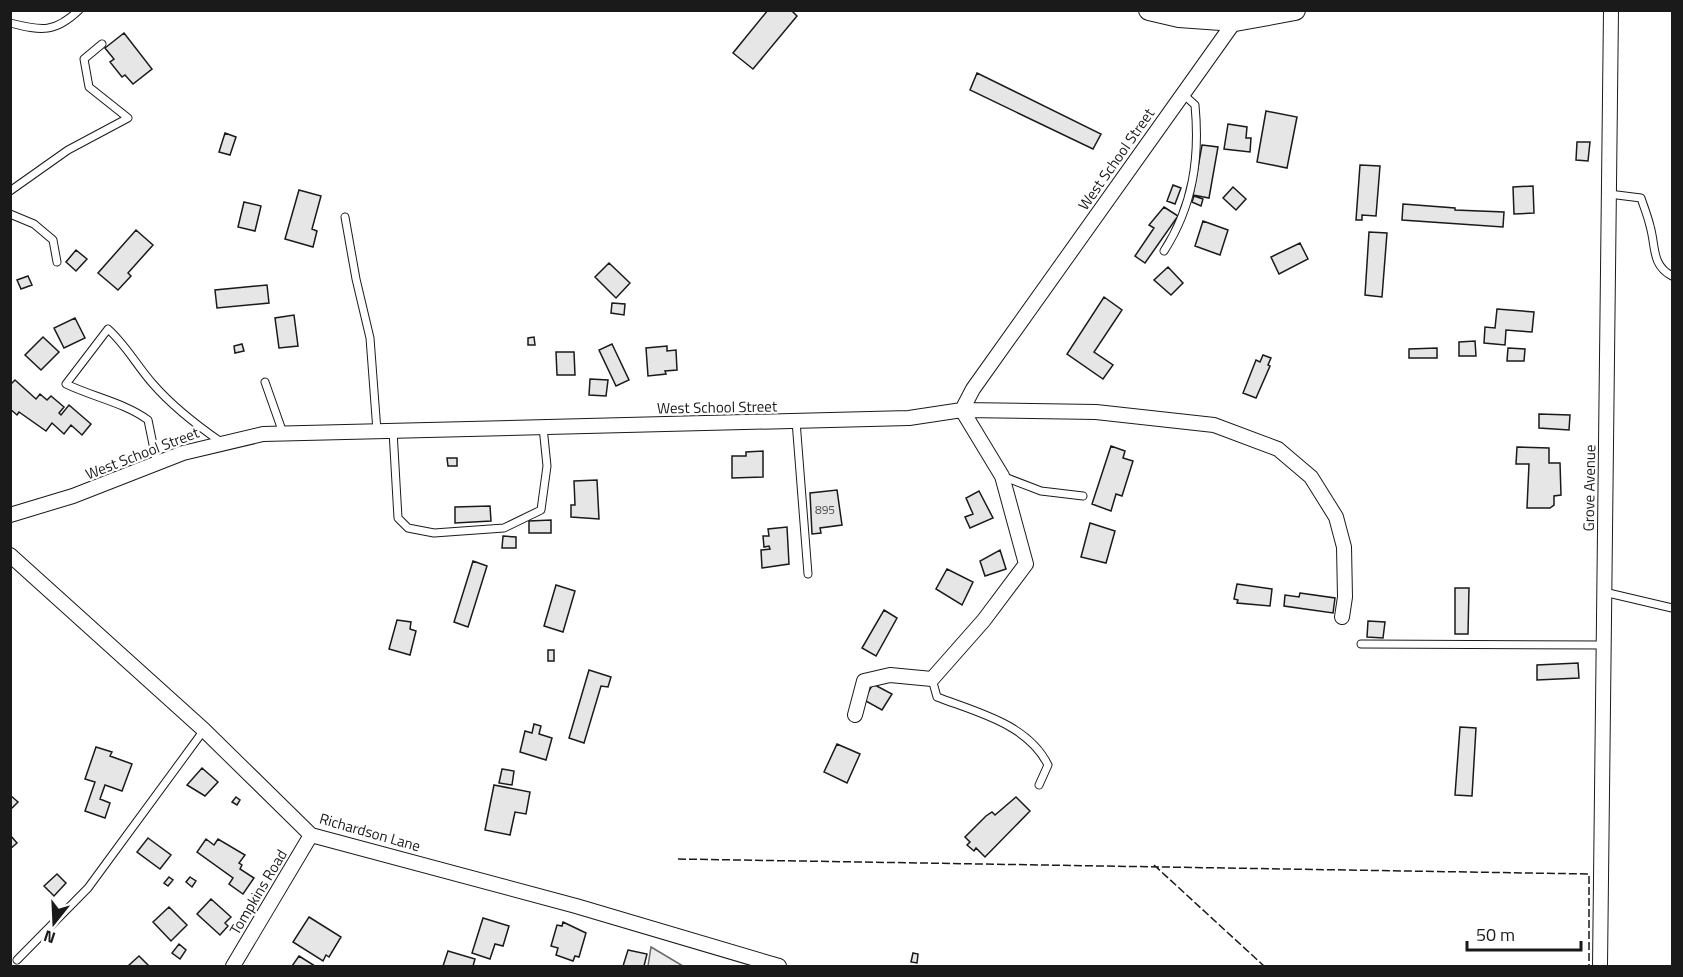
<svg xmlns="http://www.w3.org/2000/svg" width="1683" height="977" viewBox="0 0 1683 977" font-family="'Titillium Web',sans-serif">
	<rect width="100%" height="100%" fill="#fff"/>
	<path fill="#ededed" stroke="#6a6a6a" stroke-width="1.5" d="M 651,947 L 683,966 L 648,966 Z"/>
	<path fill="#e6e6e6" stroke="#1a1a1a" stroke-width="1.5" d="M 768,10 L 791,10 L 797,16 L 753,69 L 733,53 Z
		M 124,33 L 152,69 L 133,84 L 125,75 L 122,77 L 110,62 L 114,59 L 105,48 Z
		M 977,73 L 1101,134 L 1093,149 L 970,90 Z
		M 1266,111 L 1297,117 L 1287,168 L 1257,162 Z
		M 1228,124 L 1247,127 L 1246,138 L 1251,138 L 1250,152 L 1224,149 Z
		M 225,133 L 236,137 L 230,155 L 219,152 Z
		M 1577,142 L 1590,142 L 1588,161 L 1576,160 Z
		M 1202,145 L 1218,147 L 1209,198 L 1193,195 Z
		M 1360,165 L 1380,166 L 1376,216 L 1362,215 L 1362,220 L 1356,220 Z
		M 1173,185 L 1181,188 L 1175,204 L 1167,201 Z
		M 1533,186 L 1534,213 L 1514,214 L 1513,187 Z
		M 1233,187 L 1246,199 L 1236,210 L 1223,198 Z
		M 299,190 L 321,196 L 312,229 L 317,231 L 313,247 L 285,239 Z
		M 1194,196 L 1203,199 L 1201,206 L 1192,202 Z
		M 244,202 L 261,206 L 255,231 L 238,227 Z
		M 1403,204 L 1455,208 L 1455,210 L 1504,212 L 1503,227 L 1402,220 Z
		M 1164,207 L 1178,216 L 1145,263 L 1135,256 L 1154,228 L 1149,225 Z
		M 1203,221 L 1228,230 L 1220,255 L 1195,246 Z
		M 136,230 L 153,245 L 128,273 L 131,276 L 118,290 L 98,273 Z
		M 1369,232 L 1387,233 L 1382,297 L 1365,295 Z
		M 1300,243 L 1308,259 L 1279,274 L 1271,257 Z
		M 76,250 L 87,259 L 76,271 L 66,262 Z
		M 609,263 L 630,283 L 616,298 L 595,277 Z
		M 1168,267 L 1183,283 L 1171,295 L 1154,280 Z
		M 28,276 L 32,285 L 21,289 L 17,280 Z
		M 267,285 L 269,303 L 217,308 L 215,290 Z
		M 1104,297 L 1122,310 L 1094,352 L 1113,365 L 1103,379 L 1067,354 Z
		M 612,303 L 625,304 L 624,315 L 611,313 Z
		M 1497,309 L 1534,312 L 1532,332 L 1506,330 L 1505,345 L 1484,343 L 1485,327 L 1495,328 Z
		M 294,315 L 298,346 L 279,348 L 275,318 Z
		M 75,318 L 85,338 L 64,348 L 54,328 Z
		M 43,337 L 59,352 L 41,370 L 25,355 Z
		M 534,337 L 535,345 L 528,345 L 528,338 Z
		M 1475,341 L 1476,356 L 1459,356 L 1459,342 Z
		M 242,344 L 244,351 L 235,353 L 234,346 Z
		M 612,344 L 629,380 L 616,386 L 599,350 Z
		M 667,346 L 667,351 L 676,350 L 677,370 L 665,371 L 666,374 L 648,376 L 646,348 Z
		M 1437,348 L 1437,358 L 1409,358 L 1409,349 Z
		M 1508,348 L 1525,349 L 1524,361 L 1507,361 Z
		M 556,352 L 574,352 L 575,375 L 557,375 Z
		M 1263,355 L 1271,358 L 1268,365 L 1270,366 L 1256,398 L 1243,393 L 1256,360 L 1260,362 Z
		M 590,379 L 608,380 L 606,396 L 589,395 Z
		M 15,380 L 36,399 L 40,394 L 47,400 L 51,396 L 64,407 L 59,413 L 61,415 L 69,405 L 91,424 L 82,435 L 71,425 L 64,434 L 52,423 L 46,431 L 19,412 L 17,415 L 10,409 L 10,385 Z
		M 1539,414 L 1570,415 L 1569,430 L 1539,428 Z
		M 1111,446 L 1125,451 L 1123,458 L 1133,461 L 1122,496 L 1116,494 L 1111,511 L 1092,504 Z
		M 1517,447 L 1549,448 L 1549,463 L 1560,463 L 1561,495 L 1554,496 L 1554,505 L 1550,508 L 1527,508 L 1529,464 L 1516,464 Z
		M 763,451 L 763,477 L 732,478 L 732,456 L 746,456 L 746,452 Z
		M 447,458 L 457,458 L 457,466 L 448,466 Z
		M 597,480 L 599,519 L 571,517 L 571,505 L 575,505 L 574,481 Z
		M 837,490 L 842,525 L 820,528 L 821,533 L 812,534 L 810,493 Z
		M 979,491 L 993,518 L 970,528 L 965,517 L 973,514 L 966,498 Z
		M 490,506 L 491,521 L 455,523 L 455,507 Z
		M 551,520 L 551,533 L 529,533 L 529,521 Z
		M 1090,523 L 1115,531 L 1106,563 L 1081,557 Z
		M 787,527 L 789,564 L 762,568 L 761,550 L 770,549 L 769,546 L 764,547 L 763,536 L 769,536 L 768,529 Z
		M 503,536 L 516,537 L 516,548 L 502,548 Z
		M 1000,550 L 1006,569 L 985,576 L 980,561 Z
		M 473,561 L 487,566 L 468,627 L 454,622 Z
		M 947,569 L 973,582 L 962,605 L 936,589 Z
		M 1237,584 L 1272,589 L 1270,606 L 1237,603 L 1238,600 L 1234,599 Z
		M 556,585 L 575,591 L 563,632 L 544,626 Z
		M 1455,588 L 1469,588 L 1468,634 L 1455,634 Z
		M 1300,593 L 1335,598 L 1333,613 L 1284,606 L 1285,595 L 1299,597 Z
		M 884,610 L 897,618 L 876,656 L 862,648 Z
		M 397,620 L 411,622 L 410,629 L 416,631 L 410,655 L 389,649 Z
		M 1368,621 L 1385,622 L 1383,638 L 1367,637 Z
		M 548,650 L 554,650 L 554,661 L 548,661 Z
		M 1578,663 L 1579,678 L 1537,680 L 1537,665 Z
		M 589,670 L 611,677 L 608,687 L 601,686 L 584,743 L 569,738 Z
		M 873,684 L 892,694 L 882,710 L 864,700 Z
		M 534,724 L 541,726 L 539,734 L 552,738 L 546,760 L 520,752 L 525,731 L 532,733 Z
		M 1460,727 L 1476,728 L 1472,796 L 1455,795 Z
		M 837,744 L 860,754 L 847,783 L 824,772 Z
		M 96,747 L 112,752 L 110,756 L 132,764 L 122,791 L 105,785 L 100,799 L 110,803 L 105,818 L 85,811 L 95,782 L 85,779 Z
		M 202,768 L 218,782 L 205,796 L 187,785 Z
		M 502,769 L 514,771 L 512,785 L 499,783 Z
		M 494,785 L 530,792 L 526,814 L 515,812 L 510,835 L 485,830 Z
		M 10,795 L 18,802 L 10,810 Z
		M 236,797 L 240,800 L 237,805 L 232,802 Z
		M 1016,797 L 1030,811 L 985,857 L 976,848 L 974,851 L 967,845 L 970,842 L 965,837 L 986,816 L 992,812 L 995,815 Z
		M 10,835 L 17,843 L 10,849 Z
		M 148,838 L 171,855 L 160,869 L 137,852 Z
		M 206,839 L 214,845 L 218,839 L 245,855 L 239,863 L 242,865 L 240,869 L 254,878 L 243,894 L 229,884 L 233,878 L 197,852 Z
		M 57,874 L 66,883 L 54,896 L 44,886 Z
		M 169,877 L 173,880 L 168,886 L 164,883 Z
		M 190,877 L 196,881 L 192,887 L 186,882 Z
		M 211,899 L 231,917 L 225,923 L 228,926 L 220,935 L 197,914 Z
		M 169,907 L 187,925 L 171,941 L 153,922 Z
		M 309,917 L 341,937 L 329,957 L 326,955 L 323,961 L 293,942 Z
		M 483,918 L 509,926 L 503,946 L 495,944 L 490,959 L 472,953 Z
		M 563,922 L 586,933 L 579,957 L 575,956 L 573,961 L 556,955 L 558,948 L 551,946 L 557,925 L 562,926 Z
		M 179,944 L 186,950 L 180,959 L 172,953 Z
		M 628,950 L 647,954 L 644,966 L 623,966 Z
		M 448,951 L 475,959 L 473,966 L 443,966 Z
		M 913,953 L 918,954 L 917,963 L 911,962 Z
		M 139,956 L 149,966 L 128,966 Z
		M 299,956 L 315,966 L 292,966 Z"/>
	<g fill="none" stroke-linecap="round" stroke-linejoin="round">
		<g stroke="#1a1a1a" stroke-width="9">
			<path id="lane" d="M 10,23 C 42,31 55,33 79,10
				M 10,191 L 68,150 L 128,118 L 89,87 L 84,59 L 102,44
				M 1609,194 L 1641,198 C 1644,207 1648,217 1650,226 C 1656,246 1651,265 1672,276
				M 10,214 L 34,224 L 53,240 L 57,262
				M 345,217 L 356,279 L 370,338 L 377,431
				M 1164,251 C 1193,206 1200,158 1195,105 L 1183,94
				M 265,382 L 283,433
				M 796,421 L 808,574
				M 393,431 L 398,518 L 408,528 L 434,533 L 504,528 L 541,510 L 547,466 L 543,427
				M 157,464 L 148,420 C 125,403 93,397 66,384 L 108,329 C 126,345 137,366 153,384 C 173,407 195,424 221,442
				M 1002,476 L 1041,491 L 1083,496
				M 1604,592 L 1672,608
				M 1361,644 L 1604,645
				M 932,679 L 937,697 C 976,712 1028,724 1048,765 L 1039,785
				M 17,960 L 88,888 L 204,730"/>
		</g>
		<g stroke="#1a1a1a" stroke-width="16">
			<path id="street" d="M 962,410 L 973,389 L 1235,21
				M 10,515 L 73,496 L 183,453 L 263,434 L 909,418 L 962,410 L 1096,412 L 1214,425 L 1278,449 L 1311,477 L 1336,517 L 1344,547 L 1345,597 L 1342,617
				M 10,555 L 204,730 L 311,835 L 576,906 L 779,966
				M 855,715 L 864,681 L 890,675 L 932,679 L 984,620 L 1026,564 L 1002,476 L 962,410
				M 233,966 L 311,835
				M 1600,966 L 1611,10"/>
		</g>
		<g stroke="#1a1a1a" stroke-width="22">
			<path id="secondary" d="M 1149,10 L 1179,17 L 1235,21 L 1295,10"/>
		</g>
		<use href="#lane" stroke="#fff" stroke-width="7"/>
		<use href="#street" stroke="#fff" stroke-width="14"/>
		<use href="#secondary" stroke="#fff" stroke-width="20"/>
		<path stroke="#1a1a1a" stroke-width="1.5" stroke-dasharray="8 3" stroke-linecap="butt" d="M 678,859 L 1589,874 L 1589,966
			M 1154,865 L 1264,966"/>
	</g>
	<g text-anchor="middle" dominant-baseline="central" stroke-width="4.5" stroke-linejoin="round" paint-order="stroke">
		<g font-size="12" fill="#4d4d4d">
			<text x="825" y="509">895</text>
		</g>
		<g font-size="15" fill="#1a1a1a" stroke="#fff">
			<text transform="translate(1116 159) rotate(-55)">West School Street</text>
			<text transform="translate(717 407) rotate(-1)">West School Street</text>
			<text transform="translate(142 453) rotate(-21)">West School Street</text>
			<text transform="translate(1589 488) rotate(-89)">Grove Avenue</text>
			<text transform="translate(370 832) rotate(16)">Richardson Lane</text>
			<text transform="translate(258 892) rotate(-59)">Tompkins Road</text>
		</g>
	</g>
	<rect width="1683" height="977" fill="none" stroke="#1a1a1a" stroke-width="24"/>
	<g transform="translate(54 923) rotate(198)" stroke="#ffffff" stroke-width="4.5" paint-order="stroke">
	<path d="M0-4.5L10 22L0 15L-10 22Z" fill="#1a1a1a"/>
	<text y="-9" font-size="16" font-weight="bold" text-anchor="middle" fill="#1a1a1a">N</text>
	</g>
	<path d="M1467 941v9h114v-9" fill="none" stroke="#1a1a1a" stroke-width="3"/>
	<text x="1476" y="941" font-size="18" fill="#1a1a1a" stroke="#ffffff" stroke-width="4.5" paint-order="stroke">50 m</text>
</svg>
